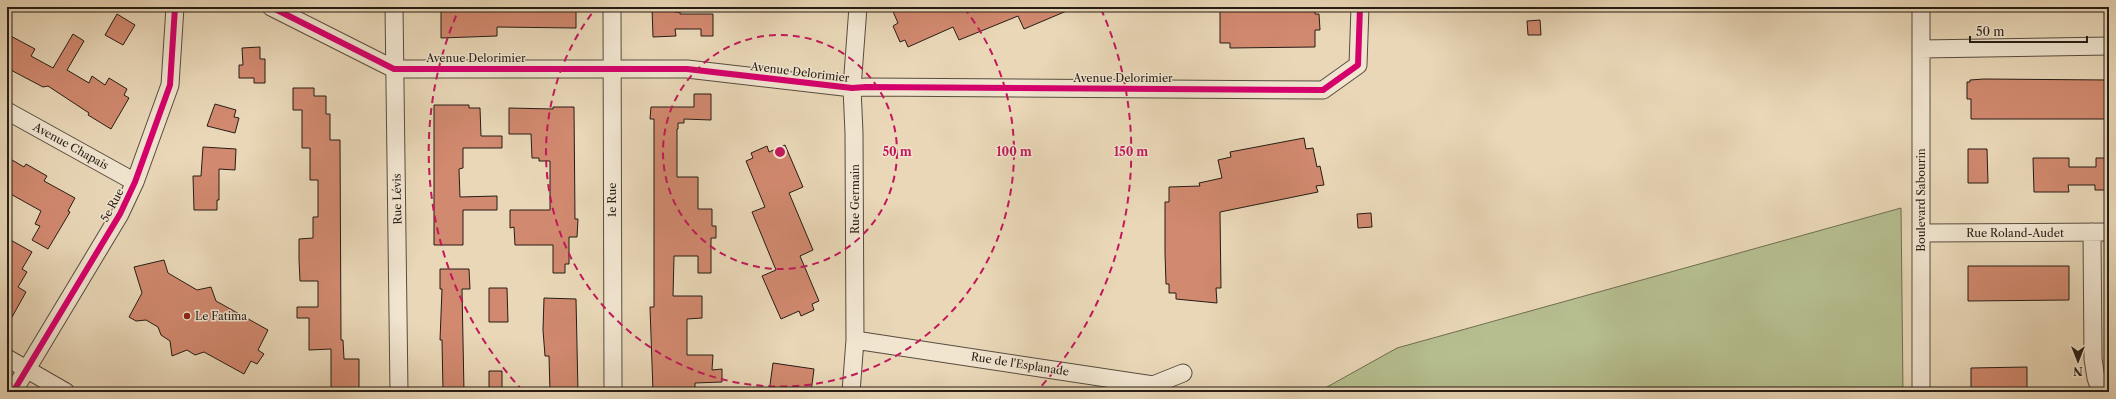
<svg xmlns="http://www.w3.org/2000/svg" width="2116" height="399" viewBox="0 0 2116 399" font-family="'Libre Caslon Text',serif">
	<rect width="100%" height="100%" fill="#e9d7b7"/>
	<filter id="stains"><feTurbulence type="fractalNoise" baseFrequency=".005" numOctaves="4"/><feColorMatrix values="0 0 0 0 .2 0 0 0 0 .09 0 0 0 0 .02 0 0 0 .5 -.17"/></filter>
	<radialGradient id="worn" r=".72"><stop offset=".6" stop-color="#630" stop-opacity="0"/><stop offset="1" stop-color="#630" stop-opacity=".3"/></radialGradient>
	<path fill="#b6be8f" stroke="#6e6e52" d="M 1901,208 L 1903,392 L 1318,392 L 1397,348 Z"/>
	<path fill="#d1896f" stroke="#261d15" d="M 441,7 L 466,7 L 466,11 L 509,11 L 509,7 L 576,7 L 576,28 L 497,27 L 497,36 L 441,38 Z
		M 652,7 L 675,7 L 675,12 L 680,12 L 680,14 L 713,14 L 713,36 L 701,36 L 701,29 L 675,29 L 676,36 L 653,37 Z
		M 891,7 L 1076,7 L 1024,29 L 1018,16 L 959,40 L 953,27 L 908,47 L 905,40 L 900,42 L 893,26 L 898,23 Z
		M 1220,7 L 1315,7 L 1315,14 L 1319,14 L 1320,30 L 1315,30 L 1315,47 L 1230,48 L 1230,43 L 1220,43 Z
		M 117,14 L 135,25 L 123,45 L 105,35 Z
		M 1540,20 L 1541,35 L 1528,35 L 1527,21 Z
		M 7,34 L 35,49 L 31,56 L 53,68 L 73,34 L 84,41 L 67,70 L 89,83 L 92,76 L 105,85 L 109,78 L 127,89 L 124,95 L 129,98 L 111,129 L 88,115 L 89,113 L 48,86 L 43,87 L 7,68 Z
		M 260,47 L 260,59 L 265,59 L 265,83 L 254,83 L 254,78 L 239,78 L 239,65 L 243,65 L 242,48 Z
		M 1984,79 L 2109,80 L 2109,119 L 1971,119 L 1971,99 L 1967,99 L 1967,82 L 1970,82 L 1970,80 Z
		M 293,88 L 314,88 L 314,96 L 326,96 L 326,114 L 330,114 L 330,140 L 340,140 L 341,340 L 343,340 L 344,359 L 359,359 L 359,392 L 331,392 L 331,349 L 309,350 L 309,318 L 297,318 L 297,307 L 318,307 L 318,281 L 300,281 L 299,259 L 299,239 L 313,238 L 313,217 L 318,217 L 318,180 L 310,180 L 310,148 L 302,148 L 302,110 L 293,110 Z
		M 694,94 L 711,94 L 711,120 L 684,119 L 684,123 L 678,123 L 678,129 L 677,129 L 677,177 L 698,177 L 698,209 L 712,209 L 712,226 L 716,226 L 716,238 L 711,238 L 711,273 L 698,273 L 698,256 L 674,256 L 673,296 L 702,296 L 702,318 L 687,319 L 687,355 L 713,355 L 712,370 L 722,369 L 722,382 L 695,383 L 695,392 L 653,392 L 650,307 L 654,307 L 654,119 L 650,119 L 651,107 L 694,107 Z
		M 215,104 L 236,110 L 234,117 L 239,118 L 235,133 L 207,126 Z
		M 434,105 L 469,105 L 469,108 L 480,108 L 481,136 L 502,136 L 502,148 L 463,148 L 463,168 L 459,169 L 460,197 L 497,196 L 497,210 L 463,210 L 463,245 L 434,245 Z
		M 553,107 L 574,107 L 575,219 L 578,219 L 577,237 L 569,237 L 569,264 L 565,264 L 565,273 L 553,273 L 553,245 L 515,245 L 514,227 L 510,228 L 510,210 L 550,210 L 550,161 L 539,161 L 539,158 L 532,158 L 531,134 L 509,134 L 509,108 L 553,109 Z
		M 1304,138 L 1306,149 L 1313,148 L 1317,167 L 1320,166 L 1324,185 L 1316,186 L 1318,192 L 1220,212 L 1221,288 L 1216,288 L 1217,303 L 1176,299 L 1176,293 L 1169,293 L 1169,284 L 1166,284 L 1165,253 L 1165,202 L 1169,202 L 1169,187 L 1200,186 L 1199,183 L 1222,178 L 1218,160 L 1231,157 L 1230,152 Z
		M 785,145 L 803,187 L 789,193 L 813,250 L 800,256 L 819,301 L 812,304 L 814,310 L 801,316 L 799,311 L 781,319 L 762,276 L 776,270 L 752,212 L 765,207 L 746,161 L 753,158 L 751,153 L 767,146 L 769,152 Z
		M 203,147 L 236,149 L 235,170 L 219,169 L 219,200 L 217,200 L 217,210 L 194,210 L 193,176 L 201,176 Z
		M 1968,149 L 1987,149 L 1988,183 L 1968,183 Z
		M 7,157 L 24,167 L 26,164 L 47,176 L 44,181 L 75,198 L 68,211 L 70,212 L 48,249 L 32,240 L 40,226 L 35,224 L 41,211 L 7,192 Z
		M 2033,158 L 2069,158 L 2069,167 L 2096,167 L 2096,158 L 2109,158 L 2109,190 L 2095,190 L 2095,185 L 2068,185 L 2069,192 L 2034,192 Z
		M 1371,213 L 1372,227 L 1358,228 L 1357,214 Z
		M 7,238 L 32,252 L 22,269 L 27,272 L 18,287 L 26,292 L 7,326 Z
		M 164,260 L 168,273 L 197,290 L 211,287 L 216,301 L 268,330 L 258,350 L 264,354 L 257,364 L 251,361 L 244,374 L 204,352 L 195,355 L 187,350 L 172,356 L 170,341 L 161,335 L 158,327 L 146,320 L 136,321 L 129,317 L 142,293 L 134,267 Z
		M 1968,266 L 2069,266 L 2069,300 L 1968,301 Z
		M 440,269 L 469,269 L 470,289 L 462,289 L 464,392 L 443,392 L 442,340 L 440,340 L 442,289 L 440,289 Z
		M 489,288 L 507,288 L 508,322 L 489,322 Z
		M 544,298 L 576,299 L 578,392 L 550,392 L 549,356 L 545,356 L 543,330 Z
		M 773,363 L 814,369 L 811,392 L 769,392 Z
		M 2027,367 L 2027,392 L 1971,392 L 1971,368 Z
		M 489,371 L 502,371 L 502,392 L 489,392 Z"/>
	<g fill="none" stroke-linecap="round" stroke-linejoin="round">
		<g stroke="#574c3e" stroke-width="19">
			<path id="minor" d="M 271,7 L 394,69 L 687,69 L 852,88 L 866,87 L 1323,90 L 1358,65 L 1360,7
				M 394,7 L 399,392
				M 612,7 L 613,392
				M 1921,7 L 1921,392
				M 1921,49 L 2109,46
				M 7,111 L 135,182
				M 2092,232 L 2093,359 L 2096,378 L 2101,392
				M 1921,233 L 2109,232
				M 855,340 L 1153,385 L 1183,373
				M 7,358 L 66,392
				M 13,392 L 120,214 L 135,182 L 170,85 L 175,7
				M 851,392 L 855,340 L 854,133 L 852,88 L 858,7"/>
		</g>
		<use href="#minor" stroke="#f1e5d0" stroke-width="17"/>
		<g stroke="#f1e5d0" stroke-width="8">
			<path id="cycleway" d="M 271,7 L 394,69 L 687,69 L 852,88 L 866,87 L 1323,90 L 1358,65 L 1360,7
				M 13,392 L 120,214 L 135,182 L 170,85 L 175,7"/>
		</g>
		<use href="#cycleway" stroke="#d6006c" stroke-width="6"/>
	</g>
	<g fill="none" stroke="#c2185b" stroke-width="2" stroke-dasharray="7 5">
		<circle cx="780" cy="152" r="117"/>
		<path d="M964 8A234 234 0 1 1 596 8"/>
		<path d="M523 391A351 351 0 0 1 459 9M1101 9A351 351 0 0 1 1037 391"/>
	</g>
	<circle fill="#8f2418" stroke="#f1e5d0" stroke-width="1.5" cx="187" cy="316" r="4"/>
	<g text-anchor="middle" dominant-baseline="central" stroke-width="3" stroke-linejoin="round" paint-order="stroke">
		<g font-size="11" fill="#261d15" stroke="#f1e5d0">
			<text x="476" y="58">Avenue Delorimier</text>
			<text transform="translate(800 72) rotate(7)">Avenue Delorimier</text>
			<text x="1123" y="78">Avenue Delorimier</text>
			<text transform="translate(71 146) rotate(29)">Avenue Chapais</text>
			<text transform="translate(397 199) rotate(-91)">Rue Lévis</text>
			<text transform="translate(855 199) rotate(-90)">Rue Germain</text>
			<text transform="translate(612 200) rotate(-90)">1e Rue</text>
			<text transform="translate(1921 200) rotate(-90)">Boulevard Sabourin</text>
			<text transform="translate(112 205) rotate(-62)">5e Rue</text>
			<text x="2015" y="233">Rue Roland-Audet</text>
			<text transform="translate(1020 364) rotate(9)">Rue de l'Esplanade</text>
		</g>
		<g font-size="11" fill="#261d15" stroke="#f1e5d0" text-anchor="start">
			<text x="195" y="316">Le Fatima</text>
		</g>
	</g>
	<circle cx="780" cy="152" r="6" fill="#c2185b" stroke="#f1e5d0" stroke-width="2"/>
	<g font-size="12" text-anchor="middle" font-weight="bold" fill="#c2185b" stroke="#f1e5d0" stroke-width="3" stroke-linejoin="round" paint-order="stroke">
		<text x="897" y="156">50 m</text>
		<text x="1014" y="156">100 m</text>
		<text x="1131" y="156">150 m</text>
	</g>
	<rect width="2116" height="399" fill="none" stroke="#e9d7b7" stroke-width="24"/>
	<rect x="8" y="8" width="2100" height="383" fill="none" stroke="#261d15" stroke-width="2"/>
	<rect x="12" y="12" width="2092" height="375" fill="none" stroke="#261d15"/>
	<g transform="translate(2078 361) rotate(180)" stroke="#f1e5d0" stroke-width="3" paint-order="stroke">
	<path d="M0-3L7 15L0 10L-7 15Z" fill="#261d15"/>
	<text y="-6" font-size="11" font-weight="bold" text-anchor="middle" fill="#261d15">N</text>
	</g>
	<path d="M1970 36v6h117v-6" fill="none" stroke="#261d15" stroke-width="2"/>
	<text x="1976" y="36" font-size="12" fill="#261d15" stroke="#f1e5d0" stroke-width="3" paint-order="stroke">50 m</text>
	<rect width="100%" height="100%" filter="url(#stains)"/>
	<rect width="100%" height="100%" fill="url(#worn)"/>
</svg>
